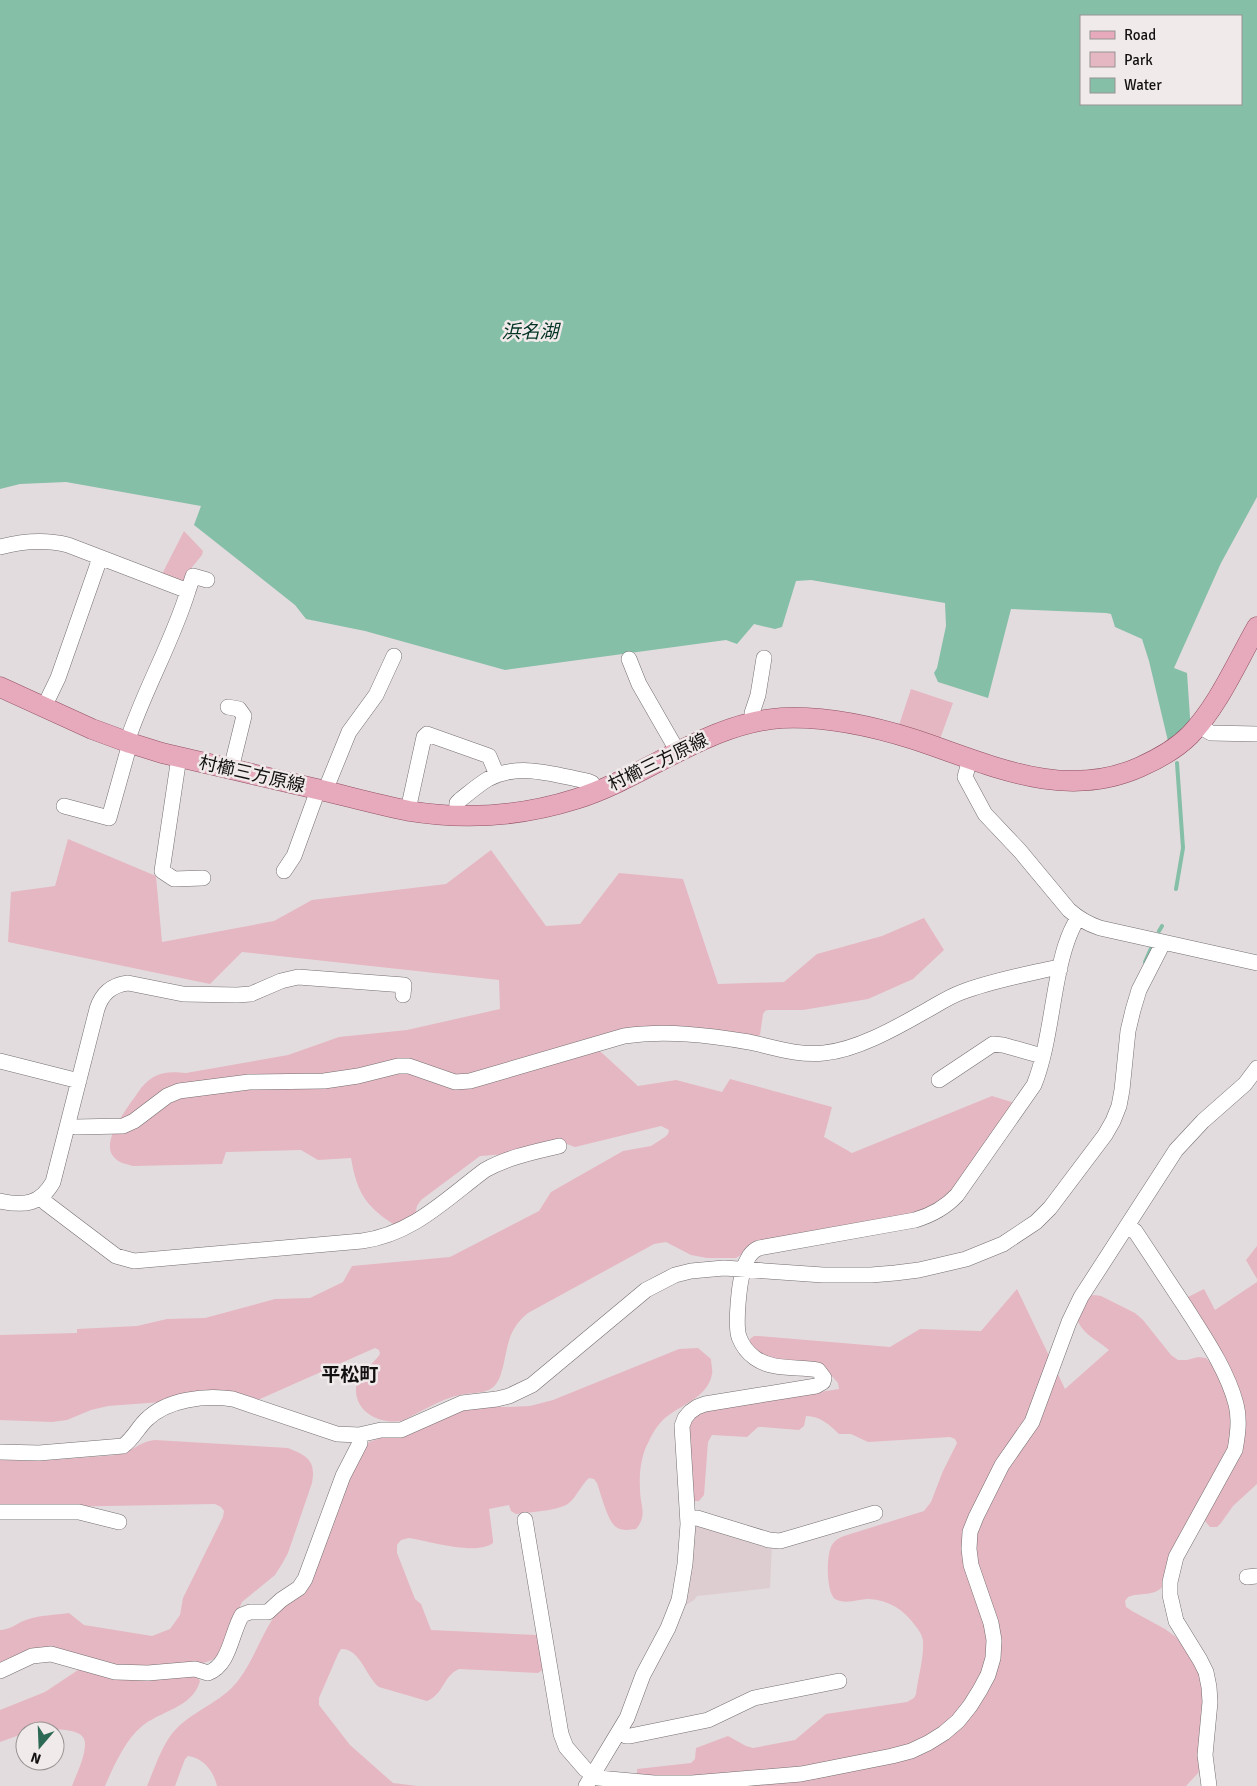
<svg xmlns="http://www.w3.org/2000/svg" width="1257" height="1786" viewBox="0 0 1257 1786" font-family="Signika,'Noto Sans JP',sans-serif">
	<rect width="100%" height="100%" fill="#e3dcde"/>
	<path fill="#ddcdd1" d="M 693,1524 L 772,1544 L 770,1588 L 697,1596 L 694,1600 L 686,1605 Z"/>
	<path fill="#e5b7c2" d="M 184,531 L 203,551 L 202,555 L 189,571 L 186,582 L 162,574 Z
		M 911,689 L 953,703 L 940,739 L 899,725 Z
		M 68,839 L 156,876 L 162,942 L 274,921 L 312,900 L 446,884 L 491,850 L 546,926 L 580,924 L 619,873 L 683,879 L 718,984 L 784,982 L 817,954 L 882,936 L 924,918 L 944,950 L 913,979 L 868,999 L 803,1010 L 768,1010 L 765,1011 L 763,1014 L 760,1035 L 755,1038 L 590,1042 L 638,1086 L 676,1080 L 722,1092 L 730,1079 L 832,1107 L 824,1137 L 852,1153 L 992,1096 L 1015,1103 L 952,1191 L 944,1199 L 925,1211 L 742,1254 L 736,1258 L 707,1258 L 691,1255 L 666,1242 L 654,1244 L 528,1313 C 509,1328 508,1344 503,1367 C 501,1373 500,1379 496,1384 C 488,1395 472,1392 460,1395 C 441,1399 422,1411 404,1420 C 384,1426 355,1414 356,1389 C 356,1375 373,1365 380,1354 L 379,1350 L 375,1348 L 260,1399 L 161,1402 L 108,1406 L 91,1410 L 67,1420 L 52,1422 L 0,1420 L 0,1335 L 77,1333 L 77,1329 L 137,1326 L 167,1319 L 205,1318 L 275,1299 L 310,1298 L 343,1282 L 352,1266 L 450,1257 L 539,1211 L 551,1192 L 623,1151 L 651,1146 L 665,1137 L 668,1134 L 669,1130 L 661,1126 L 575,1147 L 564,1143 L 508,1154 L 480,1156 L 421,1200 L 417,1206 L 415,1215 L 398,1227 C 367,1208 357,1194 351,1158 L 318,1160 L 301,1150 L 226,1152 L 222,1164 L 133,1166 C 126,1164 118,1163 113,1156 C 100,1140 132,1102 141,1088 C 155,1072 166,1071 186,1073 L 288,1055 L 339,1037 L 407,1030 L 500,1009 L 499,980 L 242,952 L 210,984 L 8,942 L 11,892 L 55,886 Z
		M 1257,1246 L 1257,1279 L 1246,1260 Z
		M 1257,1282 L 1257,1484 L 1233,1506 L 1221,1523 L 1217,1527 L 1210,1527 L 1205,1521 L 1206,1515 L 1244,1436 L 1186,1298 L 1204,1289 L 1215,1310 Z
		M 1017,1289 L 1065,1389 L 1109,1350 C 1098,1340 1081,1334 1077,1318 L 1089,1296 L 1094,1295 L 1101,1296 L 1135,1313 L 1143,1320 L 1171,1355 L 1178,1360 L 1187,1360 L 1198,1357 L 1206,1358 L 1213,1365 L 1226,1392 L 1233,1420 L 1229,1448 L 1163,1586 C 1154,1597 1140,1592 1128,1597 L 1125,1601 L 1126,1607 L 1132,1611 L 1165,1629 L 1176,1637 L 1194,1661 L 1204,1688 L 1199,1772 L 1186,1786 L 638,1786 L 637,1769 L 691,1763 L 695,1759 L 696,1748 L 728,1736 L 746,1746 L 753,1748 L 795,1740 L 826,1714 L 907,1702 L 914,1698 L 916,1694 C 918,1677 924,1658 923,1641 C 922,1634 918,1629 914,1624 C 903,1609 888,1600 869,1599 C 859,1599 845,1605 835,1599 C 826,1593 826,1554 832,1545 C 835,1540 839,1538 844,1536 L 924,1511 L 931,1502 L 943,1471 L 957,1443 L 955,1439 L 950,1437 L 868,1442 L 851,1434 L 839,1434 C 830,1425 820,1416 806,1416 L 804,1426 L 799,1430 L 762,1427 L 758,1427 L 747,1437 L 712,1435 L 708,1442 L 704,1495 L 699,1501 L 695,1501 L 693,1498 L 687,1427 L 699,1411 L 839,1389 L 838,1383 L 821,1364 L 775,1359 L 759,1354 L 750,1344 L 750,1339 L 754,1336 L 759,1336 L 890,1347 L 920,1329 L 981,1331 Z
		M 698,1348 L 711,1359 C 711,1364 713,1370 712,1374 C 708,1399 676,1406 662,1421 C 657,1426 652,1434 649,1441 C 641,1455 639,1473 640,1489 C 640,1506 648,1515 636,1529 C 629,1530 622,1531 616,1527 C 607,1520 601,1494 597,1483 L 594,1479 L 589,1478 C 581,1485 577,1496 569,1503 C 559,1511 529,1512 516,1514 L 511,1511 L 509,1505 L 489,1509 L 493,1540 L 493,1543 C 476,1556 429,1541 409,1538 L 401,1540 L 397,1545 L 397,1553 L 415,1599 L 421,1604 L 431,1630 L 537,1635 L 544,1669 L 538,1673 L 459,1669 C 443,1676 444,1694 427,1701 L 379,1687 C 366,1677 360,1648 341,1649 L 338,1654 L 319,1698 L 319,1705 L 350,1745 L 393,1783 L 418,1786 L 217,1786 C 214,1772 204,1758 188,1756 L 185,1759 L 175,1786 L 147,1786 C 155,1768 162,1743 177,1728 C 195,1710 221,1702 237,1682 C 256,1658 263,1627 284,1604 L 364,1446 L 369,1442 L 474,1406 L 505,1407 L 530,1406 L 553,1400 L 679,1349 Z
		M 155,1440 L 288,1448 C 308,1456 316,1461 312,1483 L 288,1553 L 282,1564 L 275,1575 L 242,1602 L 219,1654 L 212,1660 L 203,1663 L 157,1667 L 122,1667 L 62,1650 L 0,1665 L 0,1630 C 10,1630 17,1623 26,1620 C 40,1615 55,1615 69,1613 L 84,1625 L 152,1636 L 170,1629 L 180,1615 L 183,1598 L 223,1517 L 224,1511 L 221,1507 L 215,1504 L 0,1508 L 0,1460 L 40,1461 L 116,1455 C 133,1452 138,1442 155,1440 Z
		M 78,1670 L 197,1676 L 200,1681 C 193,1708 159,1711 141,1727 C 125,1740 113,1768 105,1786 L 72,1786 C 77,1773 85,1757 85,1744 C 86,1723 38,1731 25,1731 L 25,1733 L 0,1742 L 0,1710 L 45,1692 Z"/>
	<path fill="#85bfa8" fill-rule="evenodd" d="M 0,0 L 1257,0 L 1257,497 L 1221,563 L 1174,668 L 1187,673 L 1191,732 L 1172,758 L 1149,661 L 1142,639 L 1115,627 L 1111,614 L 1106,613 L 1011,609 L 988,698 L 938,682 L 934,673 L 937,668 L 946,626 L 945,603 L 811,580 L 796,581 L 782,627 L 775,629 L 754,624 L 737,644 L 726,640 L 505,670 L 365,631 L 306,619 L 295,605 L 194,525 L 201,506 L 66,482 L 20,484 L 0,489 ZM 1081,16 L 1241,16 L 1241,104 L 1081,104 Z"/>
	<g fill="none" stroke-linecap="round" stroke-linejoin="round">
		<path stroke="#85bfa8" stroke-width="4" d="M 1176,889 L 1183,848 L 1177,763
			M 1159,931 L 1162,926
			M 1145,962 L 1152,946"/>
		<g stroke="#746e6f" stroke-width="16">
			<path id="minor" d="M 0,547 C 23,541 44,539 68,545 L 188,591 C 172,643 144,690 127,742
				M 188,591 L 193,576 L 207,580
				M 629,659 L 639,684 L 678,752
				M 44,707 L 58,678 L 100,558
				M 228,707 L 239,709 L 244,716 L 231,769
				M 753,722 L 752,713 L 758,695 L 764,658
				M 1198,725 L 1211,733 L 1257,734
				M 179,757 L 162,871 L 174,879 L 203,878
				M 970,759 L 965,777 L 985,814 L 1020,851 L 1069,910 C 1079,919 1088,924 1100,928 L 1257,963
				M 325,791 L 349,732 L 376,695 L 394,656
				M 64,806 L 109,818 L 130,743
				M 408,810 L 424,737 L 427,734 L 489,756 L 497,775
				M 456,815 L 457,803 L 460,800 C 469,793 478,785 488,779 C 519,762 555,775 587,781 L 592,783 L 597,791
				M 284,871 L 294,856 L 318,790
				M 0,1061 L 79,1081
				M 939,1080 L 993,1044 L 1003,1045 L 1042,1056
				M 68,1125 L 76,1127 L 123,1126 L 134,1121 L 167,1096 L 179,1091 L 249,1082 L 324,1081 L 358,1076 L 398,1066 L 409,1066 L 455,1082 L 470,1081 L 624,1036 C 666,1030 707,1035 749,1042 C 773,1047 798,1056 824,1053 C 856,1050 894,1029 922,1013 C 935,1006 948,997 962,992 C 991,981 1023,975 1054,968 L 1060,969
				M 42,1197 L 46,1203 L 108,1250 L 116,1256 L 134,1261 L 362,1241 C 413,1234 446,1199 485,1170 C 508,1157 534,1152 559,1146
				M 0,1201 C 24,1206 40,1205 53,1182 L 97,1009 C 102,993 112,985 128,983 L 183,994 L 237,995 L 251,994 L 281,981 L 298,977 L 404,985 L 403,995
				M 1127,1226 L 1135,1231 C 1152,1257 1169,1282 1186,1308 C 1205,1338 1227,1370 1236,1404 C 1240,1419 1238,1434 1235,1450 L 1176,1557 L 1170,1582 L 1170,1595 L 1176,1621 L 1200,1660 L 1206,1672 L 1209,1687 L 1210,1702 L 1205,1755 L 1209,1786
				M 0,1452 L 39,1453 L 123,1446 C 133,1439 137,1429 146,1420 C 167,1399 205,1395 233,1399 L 337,1434 L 359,1435 L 381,1430 L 401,1430 L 462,1403 L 497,1399 L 509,1396 L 532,1385 L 646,1290 L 675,1275 L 691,1271 L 724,1268 L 823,1275 L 871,1275 L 895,1273 L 919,1270 L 966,1259 L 1003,1244 L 1036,1222 L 1050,1208 L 1105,1135 L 1113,1121 L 1119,1106 L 1122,1090 L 1128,1031 L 1133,1010 L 1139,990 L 1160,949 L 1162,942
				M 0,1512 L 79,1512 L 119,1522
				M 688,1519 L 697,1518 L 769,1540 L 780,1541 L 875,1513
				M 525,1520 L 561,1734 L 566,1747 L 585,1769 L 598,1778 L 654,1783 L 692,1783 L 801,1774 L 892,1756 L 911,1751 L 928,1743 L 944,1733 L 958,1721 L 970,1706 L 980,1690 L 988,1675 L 993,1658 L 994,1640 L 991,1623 L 971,1565 L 969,1549 L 970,1532 L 976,1517 L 1002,1465 L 1032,1422 L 1069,1322 L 1081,1297 L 1176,1150 L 1203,1121 L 1245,1084 L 1257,1068
				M 1247,1577 L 1257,1576
				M 0,1671 L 32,1656 L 51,1654 L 115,1672 L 148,1673 L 195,1669 L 208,1673 C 230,1665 231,1633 242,1615 L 250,1612 L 268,1612 L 281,1600 L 299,1588 L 305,1579 L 343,1476 L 360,1443 L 359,1435
				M 619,1732 L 626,1736 L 630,1736 L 708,1720 L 754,1698 L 839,1681
				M 586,1786 L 627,1718 L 643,1675 L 668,1628 L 679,1600 L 685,1564 L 688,1524 L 682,1426 L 685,1418 L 690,1412 L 697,1407 L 705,1404 L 816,1386 L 823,1382 L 824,1378 L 818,1370 C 798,1366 773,1371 755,1358 C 748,1353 742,1345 739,1337 C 735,1325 739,1281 744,1269 C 746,1260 751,1251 759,1248 L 915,1220 C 932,1215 945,1208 957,1195 L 1034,1085 C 1047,1053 1051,1010 1058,976 C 1062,956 1067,935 1078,918"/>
		</g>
		<g stroke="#915063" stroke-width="21">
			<path id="major" d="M 0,687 L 92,729 L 130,743 L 162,753 C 215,765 268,778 321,790 C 350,797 379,805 409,811 C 464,820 522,816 576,799 C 646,777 707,723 782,718 C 826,716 872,726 913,739 C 987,763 1062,802 1140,767 C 1158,759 1176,749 1190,735 C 1218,706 1237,662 1257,627"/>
		</g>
		<use href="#minor" stroke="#fff" stroke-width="15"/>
		<use href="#major" stroke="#e6aabc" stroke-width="20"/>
	</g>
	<g text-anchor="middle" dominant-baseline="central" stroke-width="5" stroke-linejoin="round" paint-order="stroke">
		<g font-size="18" fill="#121010" stroke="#f1eaeb">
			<text transform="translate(658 762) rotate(-26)">村櫛三方原線</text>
			<text transform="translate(252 774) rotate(13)">村櫛三方原線</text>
		</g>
		<g font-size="19" font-style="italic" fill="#003324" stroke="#f1eaeb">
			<text x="530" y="332">浜名湖</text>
		</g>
		<g font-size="19" font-weight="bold" fill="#121010" stroke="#f1eaeb">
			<text x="350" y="1375">平松町</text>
		</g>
	</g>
	<rect x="1080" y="15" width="162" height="90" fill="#f1eaeb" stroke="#989393"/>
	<rect x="1090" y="31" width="25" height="8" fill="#e6aabc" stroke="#989393"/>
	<text x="1124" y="40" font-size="15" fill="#121010">Road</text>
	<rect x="1090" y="52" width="25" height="15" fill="#e5b7c2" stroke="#989393"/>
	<text x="1124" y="65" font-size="15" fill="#121010">Park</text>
	<rect x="1090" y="78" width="25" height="15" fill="#85bfa8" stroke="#989393"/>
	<text x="1124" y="90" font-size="15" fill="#121010">Water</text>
	<g transform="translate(40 1746) rotate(199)"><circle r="24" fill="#f1eaeb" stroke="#989393"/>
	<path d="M0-4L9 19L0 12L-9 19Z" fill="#2c6954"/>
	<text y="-8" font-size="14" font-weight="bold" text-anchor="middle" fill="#121010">N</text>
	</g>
</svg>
